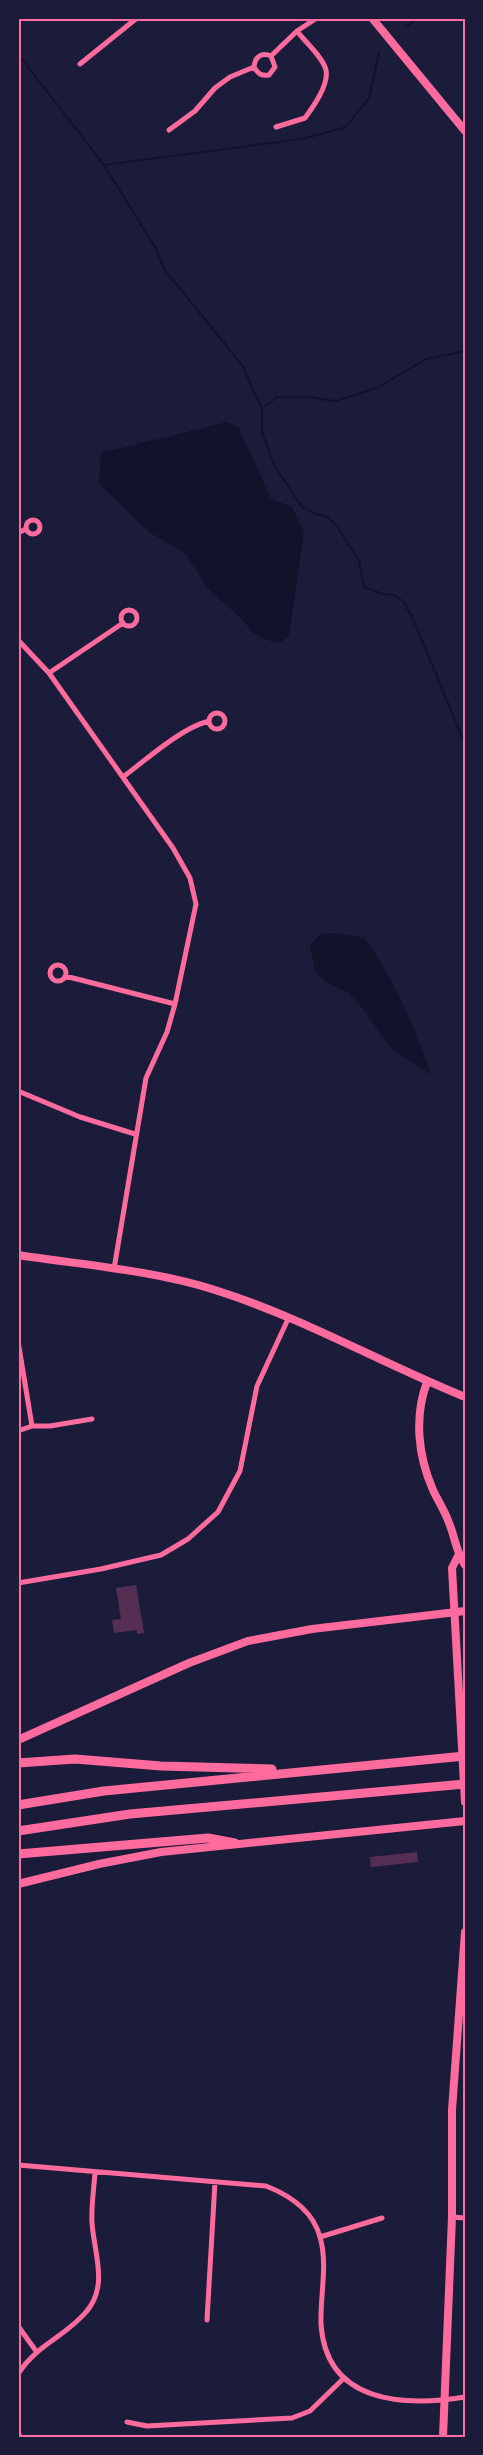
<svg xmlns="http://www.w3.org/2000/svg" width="483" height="2455" viewBox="0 0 483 2455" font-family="'Space Grotesk',sans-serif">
	<rect width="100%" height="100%" fill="#1b1b3a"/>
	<path fill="#12122b" d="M 227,422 L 239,428 L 271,499 L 292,507 L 304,532 L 289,636 L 278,644 L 254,634 L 241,618 L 207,588 L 186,554 L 149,532 L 99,484 L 101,453 Z
		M 335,933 L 364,938 C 395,979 414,1027 431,1075 L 392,1049 L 360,1005 L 347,992 L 330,984 L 315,972 L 310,945 L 321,934 Z"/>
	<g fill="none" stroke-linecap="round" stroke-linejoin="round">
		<path stroke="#12122b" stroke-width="2" d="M 406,27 L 417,18
			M 18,54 L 104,165 L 155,247 L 164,269 L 242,365 L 262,409 L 262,432 L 274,465 L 301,506 L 316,514 L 326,516 L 337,526 L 359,561 L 364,587 L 383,594 L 394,595 L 404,602 L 416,626 L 465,744
			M 104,165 L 302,139 L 346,127 L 369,98 L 379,53
			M 262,409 L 277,397 L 307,397 L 335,401 L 377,388 L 426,359 L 465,351"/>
	</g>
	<path fill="#542f53" d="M 136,1585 L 144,1633 L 137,1634 L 137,1630 L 114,1633 L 112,1620 L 121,1619 L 116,1588 Z
		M 417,1852 L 418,1862 L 371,1867 L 370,1857 Z"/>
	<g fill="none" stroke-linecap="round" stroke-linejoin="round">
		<path stroke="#ff6b9d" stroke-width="5" d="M 271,56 L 297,31 L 317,18
			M 80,64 L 137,18
			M 254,67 C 258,74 261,76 269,75 L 275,67 L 271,56
			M 276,127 L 305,118 C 313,107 329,85 326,70 C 323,57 305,42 297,31
			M 169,130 L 195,111 L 215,88 L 230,77 L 254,67 C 255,57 261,52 271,56
			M26 527a7 7 0 1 1 14 0a7 7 0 1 1-14 0Z
			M 18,533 L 26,529
			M121 618a8 8 0 1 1 16 0a8 8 0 1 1-16 0Z
			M 18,640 L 49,673 L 173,848 L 190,878 L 196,904 L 175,1004 L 167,1032 L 146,1078 L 114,1269
			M 49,673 L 123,623
			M209 721a8 8 0 1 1 16 0a8 8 0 1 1-16 0Z
			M 123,777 C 147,759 181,728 209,721
			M50 973a8 8 0 1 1 16 0a8 8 0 1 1-16 0Z
			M 65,976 L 175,1004
			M 18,1091 L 80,1117 L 135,1134
			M 18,1341 L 32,1426 L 18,1431
			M 32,1426 L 50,1426 L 92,1419
			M 18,1583 L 101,1569 L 161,1555 L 188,1539 L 218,1512 L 240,1471 L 257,1386 L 289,1317
			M 18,2165 L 266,2186 C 289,2195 313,2211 320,2237 C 328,2264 320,2296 321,2324 C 326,2403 403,2407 465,2397
			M 452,2217 L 465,2218
			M 320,2237 L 382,2218
			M 207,2320 L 215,2182
			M 18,2326 L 36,2351
			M 18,2374 C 37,2344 65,2337 86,2312 C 109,2286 94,2253 92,2223 C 91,2206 94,2189 95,2172
			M 127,2422 L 147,2426 L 292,2418 L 310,2411 L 343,2379
			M 18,2432 L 20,2437"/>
		<path stroke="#ff6b9d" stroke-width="8" d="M 372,18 L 465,131
			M 18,1255 C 83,1265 152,1270 215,1290 C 301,1317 381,1363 465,1397
			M 427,1382 C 414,1417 418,1456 433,1490 C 438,1501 445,1511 449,1523 C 455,1537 456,1552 465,1565
			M 458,1556 L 452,1568 L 465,1802
			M 18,1740 L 189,1663 L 248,1641 L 312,1629 L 465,1611
			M 18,1884 L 99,1864 L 161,1852 L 465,1821
			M 443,2437 L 452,2217 L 452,2110 L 465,1932"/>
		<path stroke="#ff6b9d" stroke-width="9" d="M 18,1763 L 75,1759 L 161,1766 L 272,1769
			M 18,1805 L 104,1791 L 465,1756
			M 18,1831 L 130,1814 L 465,1784
			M 18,1854 L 208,1838 L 235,1843"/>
	</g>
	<rect width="483" height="2455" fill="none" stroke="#1b1b3a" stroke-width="39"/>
	<rect x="20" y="20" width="444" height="2416" fill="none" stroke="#ff6b9d" stroke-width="2"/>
</svg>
